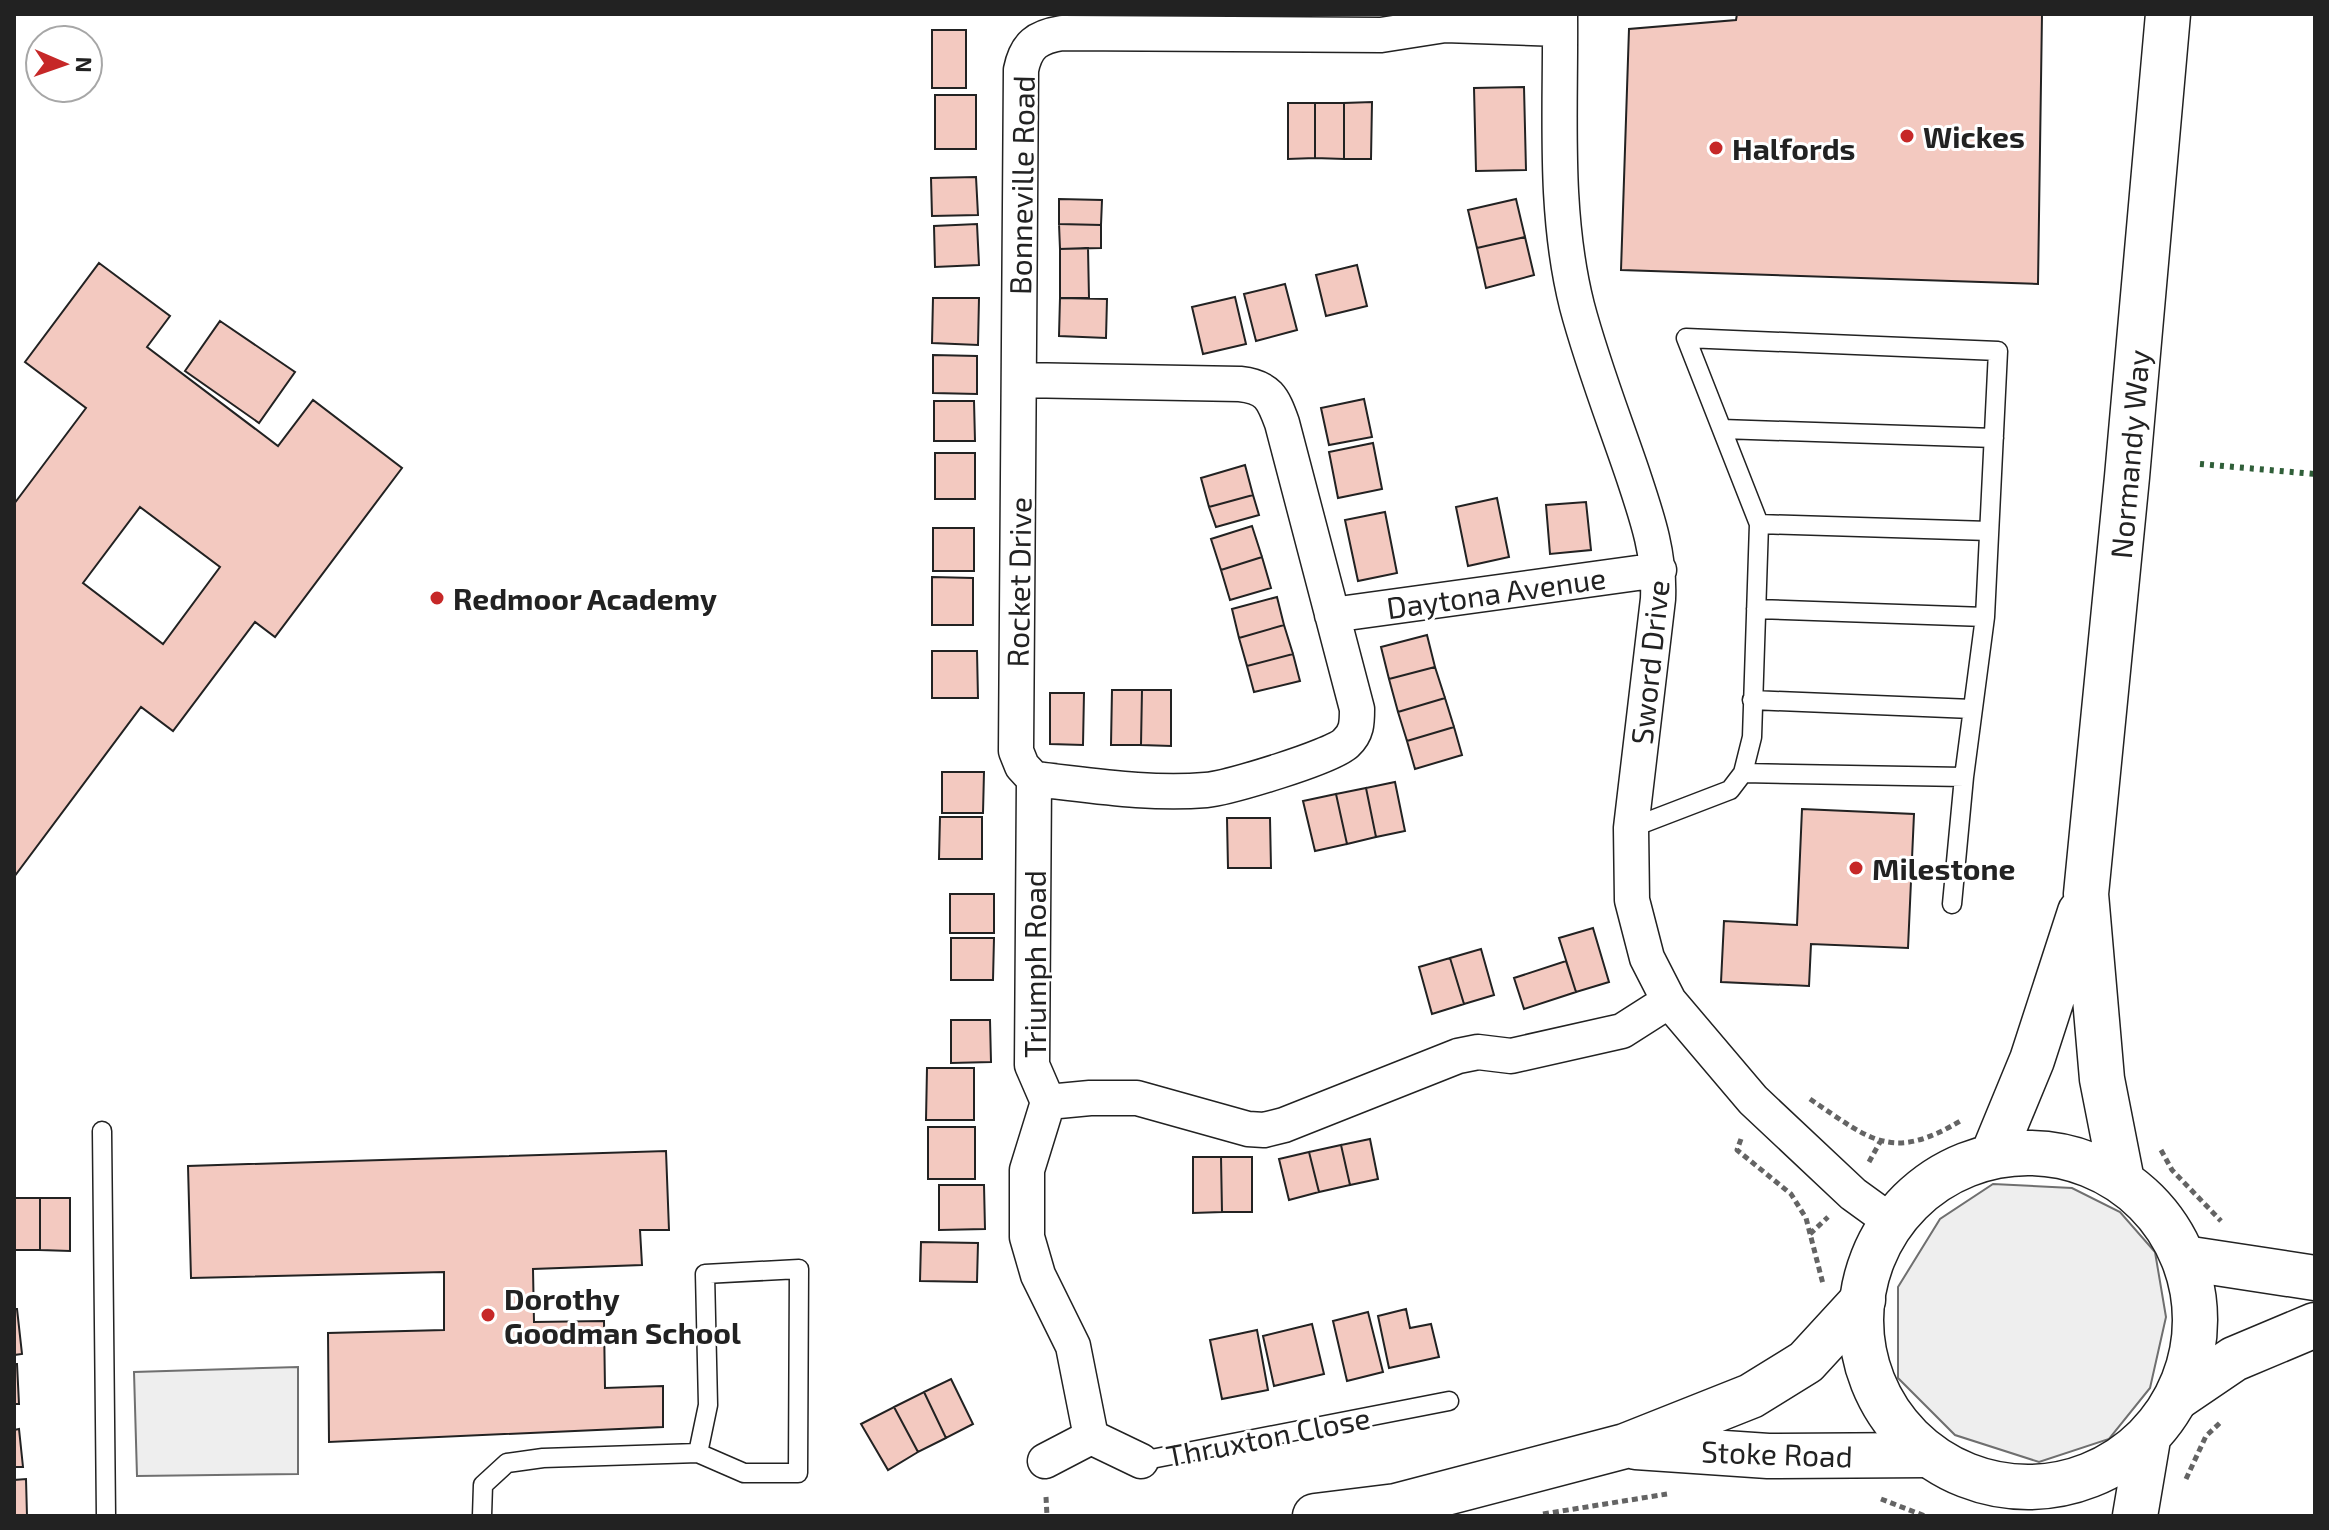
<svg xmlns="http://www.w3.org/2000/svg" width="2329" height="1530" viewBox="0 0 2329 1530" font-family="'Exo 2',sans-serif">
	<rect width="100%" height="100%" fill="#fff"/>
	<path fill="#eee" stroke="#6f6f6f" stroke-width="2" d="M 1993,1184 L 2072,1188 L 2120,1212 L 2155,1252 L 2166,1317 L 2150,1388 L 2109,1439 L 2039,1462 L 1955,1435 L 1898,1378 L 1898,1287 L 1940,1219 Z
		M 298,1367 L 298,1474 L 137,1476 L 134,1372 Z"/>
	<path fill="#f3c9c0" stroke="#222" stroke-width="2" fill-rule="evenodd" d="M 1737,14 L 2042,14 L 2038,284 L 1621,270 L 1629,29 L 1736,20 Z
		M 932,30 L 966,30 L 966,88 L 932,88 Z
		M 1524,87 L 1526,170 L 1476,171 L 1474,88 Z
		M 935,95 L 976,95 L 976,149 L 935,149 Z
		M 1372,102 L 1371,159 L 1344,159 L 1344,103 Z
		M 1288,103 L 1315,103 L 1315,158 L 1288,159 Z
		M 1315,103 L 1344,103 L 1344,159 L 1315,158 Z
		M 976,177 L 978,215 L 932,216 L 931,178 Z
		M 1059,199 L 1102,200 L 1101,225 L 1059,224 Z
		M 1516,199 L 1525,237 L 1477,248 L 1468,210 Z
		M 977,224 L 979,265 L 935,267 L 934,226 Z
		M 1059,224 L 1101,225 L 1101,248 L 1060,249 Z
		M 1525,237 L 1534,275 L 1486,288 L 1477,248 Z
		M 1088,248 L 1089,298 L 1060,298 L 1060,249 Z
		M 99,263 L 170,316 L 147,347 L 278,446 L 313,400 L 402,468 L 275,637 L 255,622 L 173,731 L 141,707 L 14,877 L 14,504 L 86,408 L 25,362 ZM 140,507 L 220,567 L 163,644 L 83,583 Z
		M 1357,265 L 1367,306 L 1326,316 L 1316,275 Z
		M 1285,284 L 1297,330 L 1256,341 L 1244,294 Z
		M 1235,297 L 1246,344 L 1203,354 L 1192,307 Z
		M 933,298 L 979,298 L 978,345 L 932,343 Z
		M 1060,298 L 1107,299 L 1106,338 L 1059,336 Z
		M 220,321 L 295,372 L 259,423 L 185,371 Z
		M 933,355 L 977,356 L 977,394 L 933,393 Z
		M 1364,399 L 1372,437 L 1329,445 L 1321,408 Z
		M 934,401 L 974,401 L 975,441 L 934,441 Z
		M 1373,443 L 1382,489 L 1338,498 L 1329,452 Z
		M 935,453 L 975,453 L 975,499 L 935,499 Z
		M 1245,465 L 1253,495 L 1209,507 L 1201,478 Z
		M 1253,495 L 1259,515 L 1216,527 L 1209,507 Z
		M 1497,498 L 1509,557 L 1468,566 L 1456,507 Z
		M 1586,502 L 1591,550 L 1550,554 L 1546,505 Z
		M 1385,512 L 1397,573 L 1358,581 L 1345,520 Z
		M 1252,526 L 1262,557 L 1221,570 L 1211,539 Z
		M 933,528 L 974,528 L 974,571 L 933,571 Z
		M 1262,557 L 1271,588 L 1230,600 L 1221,570 Z
		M 932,577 L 973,578 L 973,625 L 932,625 Z
		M 1277,597 L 1284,625 L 1239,638 L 1232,609 Z
		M 1284,625 L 1293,654 L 1247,666 L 1239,638 Z
		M 1427,635 L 1435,667 L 1389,679 L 1381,647 Z
		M 932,651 L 977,651 L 978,698 L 932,698 Z
		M 1293,654 L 1300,681 L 1254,692 L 1247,666 Z
		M 1435,667 L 1445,698 L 1398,712 L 1389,679 Z
		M 1112,690 L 1142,690 L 1141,745 L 1111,745 Z
		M 1142,690 L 1171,690 L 1171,746 L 1141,745 Z
		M 1050,693 L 1084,693 L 1083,745 L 1050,744 Z
		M 1445,698 L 1454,727 L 1407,741 L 1398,712 Z
		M 1454,727 L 1462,755 L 1415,769 L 1407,741 Z
		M 942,772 L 984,772 L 983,813 L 942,813 Z
		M 1395,782 L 1405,831 L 1376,837 L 1366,788 Z
		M 1366,788 L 1376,837 L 1347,844 L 1336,794 Z
		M 1336,794 L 1347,844 L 1315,851 L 1303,801 Z
		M 1802,809 L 1914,814 L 1908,948 L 1811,944 L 1809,986 L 1721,982 L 1724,921 L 1797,925 Z
		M 940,817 L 982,817 L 982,859 L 939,859 Z
		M 1227,818 L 1270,818 L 1271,868 L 1228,868 Z
		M 950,894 L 994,894 L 994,933 L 950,933 Z
		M 1593,928 L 1609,982 L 1576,992 L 1559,938 Z
		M 951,938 L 994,938 L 993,980 L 951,980 Z
		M 1481,949 L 1494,995 L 1464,1004 L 1450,958 Z
		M 1450,958 L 1464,1004 L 1432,1014 L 1419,967 Z
		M 1566,961 L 1576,992 L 1524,1009 L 1514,978 Z
		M 951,1020 L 990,1020 L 991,1062 L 951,1063 Z
		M 927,1068 L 974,1068 L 974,1120 L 926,1120 Z
		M 928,1127 L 975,1127 L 975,1179 L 928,1179 Z
		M 1370,1139 L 1378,1179 L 1350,1185 L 1341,1145 Z
		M 1341,1145 L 1350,1185 L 1319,1192 L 1309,1152 Z
		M 666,1151 L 669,1230 L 640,1230 L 642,1265 L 533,1269 L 534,1322 L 604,1321 L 605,1388 L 663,1386 L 663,1427 L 329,1442 L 328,1333 L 444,1330 L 444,1272 L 191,1278 L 188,1166 Z
		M 1309,1152 L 1319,1192 L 1289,1200 L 1279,1159 Z
		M 1193,1157 L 1221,1157 L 1222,1212 L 1193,1213 Z
		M 1221,1157 L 1252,1157 L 1252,1212 L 1222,1212 Z
		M 939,1185 L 984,1185 L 985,1229 L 939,1230 Z
		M 14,1198 L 40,1198 L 40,1250 L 14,1250 Z
		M 40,1198 L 70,1198 L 70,1251 L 40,1250 Z
		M 921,1242 L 978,1243 L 977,1282 L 920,1281 Z
		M 14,1309 L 17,1309 L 22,1354 L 14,1355 Z
		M 1406,1309 L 1410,1328 L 1431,1324 L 1439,1357 L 1389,1368 L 1378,1316 Z
		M 1368,1312 L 1383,1372 L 1347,1381 L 1333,1321 Z
		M 1312,1324 L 1324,1374 L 1274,1386 L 1263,1336 Z
		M 1257,1330 L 1268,1390 L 1222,1399 L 1210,1340 Z
		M 14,1364 L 17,1364 L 19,1404 L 14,1404 Z
		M 951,1379 L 973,1424 L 946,1438 L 924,1392 Z
		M 924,1392 L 946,1438 L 918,1452 L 894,1407 Z
		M 894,1407 L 918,1452 L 888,1470 L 861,1424 Z
		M 19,1429 L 23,1467 L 14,1467 L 14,1430 Z
		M 26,1479 L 27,1516 L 14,1516 L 14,1480 Z"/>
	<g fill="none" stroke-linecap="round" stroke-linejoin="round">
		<g stroke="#222" stroke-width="21">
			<path id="lane" d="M 1722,429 L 1994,438
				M 1759,524 L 1989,531
				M 1756,609 L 1985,617
				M 1752,700 L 1972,709
				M 1743,773 L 1964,777 L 1952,904
				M 1631,828 L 1730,790 L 1743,773 L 1752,737 L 1759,524 L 1686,338 L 1998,351 L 1985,617 L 1964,777
				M 102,1131 L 106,1516
				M 1141,1461 L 1449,1401
				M 482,1516 L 483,1485 L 507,1463 L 543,1458 L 698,1453 L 708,1405 L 705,1274 L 799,1269 L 798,1473 L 744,1473 L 698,1453"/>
		</g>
		<g stroke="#222" stroke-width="37">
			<path id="street" d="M 1560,14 C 1561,111 1553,211 1577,306 C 1592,363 1614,419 1633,475 C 1647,517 1660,554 1658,599 L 1631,828 L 1632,900 L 1647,958 L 1669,1001 L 1753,1100 L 1853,1194 L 1893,1223
				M 1019,380 L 1240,384 C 1268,387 1273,398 1282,423 L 1357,709 C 1357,723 1357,733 1346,743 C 1332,757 1228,788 1206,790 C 1149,795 1090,785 1034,779 L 1032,1065 L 1048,1102
				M 1332,615 L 1659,570
				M 1034,779 L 1022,766 L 1016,751 L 1021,70 C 1026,45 1037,37 1062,33 L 1381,35 L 1445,25 L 1560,29
				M 1048,1102 L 1090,1098 L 1137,1098 L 1248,1129 L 1264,1130 L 1284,1125 L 1458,1056 L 1478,1052 L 1511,1056 L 1622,1031 L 1669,1001
				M 1048,1102 L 1027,1170 L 1027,1237 L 1038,1275 L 1073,1346 L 1091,1437
				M 1091,1437 L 1141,1461
				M 1045,1461 L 1091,1437"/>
		</g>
		<g stroke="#222" stroke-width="47">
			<path id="secondary" d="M 2184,1258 L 2315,1278
				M 2178,1397 L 2234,1359 L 2315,1325
				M 1636,1447 L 1768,1456 L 1928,1455
				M 1315,1516 L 1396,1506 L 1625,1446 L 1751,1396 L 1806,1362 L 1863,1300"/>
		</g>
		<g stroke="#222" stroke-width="47">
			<path id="primary" d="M1861 1320a167 167 0 1 1 334 0a167 167 0 1 1-334 0Z
				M 1992,1157 L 2032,1060 L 2080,912
				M 2122,1181 L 2102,1079 L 2086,894 L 2127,477 L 2168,14
				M 2135,1516 L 2148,1439"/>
		</g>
		<path stroke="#646464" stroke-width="5" stroke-dasharray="6 4" stroke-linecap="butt" d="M 1810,1099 C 1872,1141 1892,1162 1962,1120
			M 1741,1139 L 1737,1150 L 1791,1194 L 1806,1218 L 1823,1284
			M 2161,1150 L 2172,1170 L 2221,1221
			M 1869,1162 L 1880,1142
			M 1810,1234 L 1828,1217
			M 2186,1479 L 2206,1436 L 2222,1421
			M 1046,1497 L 1047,1516
			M 1881,1499 L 1925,1516
			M 1543,1514 L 1667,1494"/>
		<use href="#lane" stroke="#fff" stroke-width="18"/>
		<use href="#street" stroke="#fff" stroke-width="34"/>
		<use href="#secondary" stroke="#fff" stroke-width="44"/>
		<use href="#primary" stroke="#fff" stroke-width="44"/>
		<path stroke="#2f5e38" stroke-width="6" stroke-dasharray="4 6" stroke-linecap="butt" d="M 2200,464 L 2315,474"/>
	</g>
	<g fill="#c62828" stroke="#fff" stroke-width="3">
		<circle cx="1907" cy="136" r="8"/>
		<circle cx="1716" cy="148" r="8"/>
		<circle cx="437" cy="598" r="8"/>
		<circle cx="1856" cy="868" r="8"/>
		<circle cx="488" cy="1315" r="8"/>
	</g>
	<g text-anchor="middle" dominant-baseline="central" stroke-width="6" stroke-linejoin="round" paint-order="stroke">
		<g font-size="30" font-weight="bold" fill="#222" stroke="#fff" text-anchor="start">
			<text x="1923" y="136">Wickes</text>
			<text x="1732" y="148">Halfords</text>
			<text x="453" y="598">Redmoor Academy</text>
			<text x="1872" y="868">Milestone</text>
			<text x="504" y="1298">Dorothy<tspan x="504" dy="34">Goodman School</tspan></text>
		</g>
		<g font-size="30" fill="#222" stroke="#fff">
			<text transform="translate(1021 185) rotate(-89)">Bonneville Road</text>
			<text transform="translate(2129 454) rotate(-85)">Normandy Way</text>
			<text transform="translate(1018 582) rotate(-89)">Rocket Drive</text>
			<text transform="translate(1496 592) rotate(-8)">Daytona Avenue</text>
			<text transform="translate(1649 662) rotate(-84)">Sword Drive</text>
			<text transform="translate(1034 964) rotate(-90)">Triumph Road</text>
			<text transform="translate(1268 1436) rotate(-11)">Thruxton Close</text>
			<text transform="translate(1777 1453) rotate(2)">Stoke Road</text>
		</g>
	</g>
	<rect width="2329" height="1530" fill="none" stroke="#222222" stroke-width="32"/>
	<g transform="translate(64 64) rotate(92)"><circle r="38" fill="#ffffff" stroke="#a7a7a7" stroke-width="2"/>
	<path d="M0-6L14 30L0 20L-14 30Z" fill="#c62828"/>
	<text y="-12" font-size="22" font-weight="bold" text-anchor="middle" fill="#222222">N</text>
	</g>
</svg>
